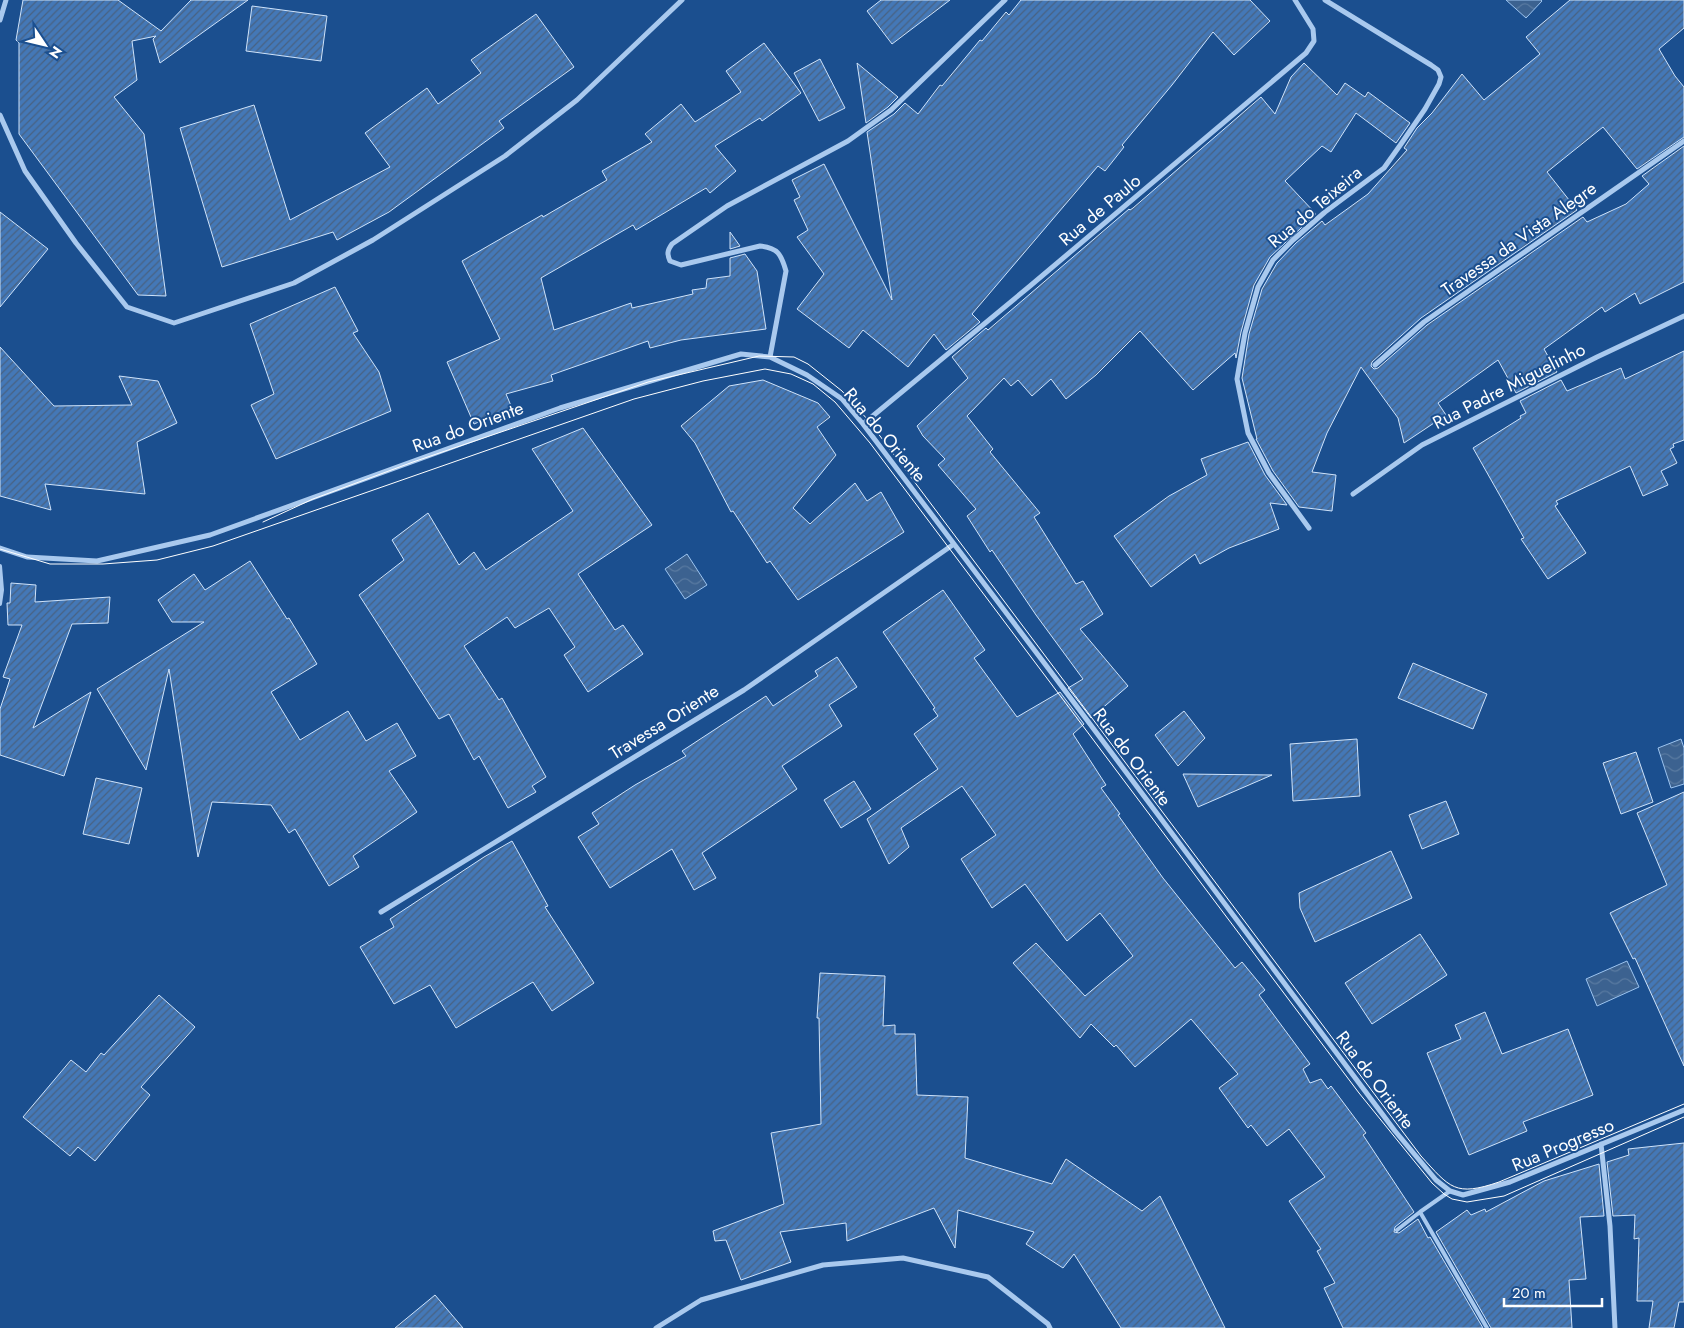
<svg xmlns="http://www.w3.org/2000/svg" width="1684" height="1328" viewBox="0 0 1684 1328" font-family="Jost,sans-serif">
	<defs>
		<pattern id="water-waves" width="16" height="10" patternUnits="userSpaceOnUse" patternTransform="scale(1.25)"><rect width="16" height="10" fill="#3c6290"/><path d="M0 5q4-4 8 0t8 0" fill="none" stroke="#597aa1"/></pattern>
		<pattern id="building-hatch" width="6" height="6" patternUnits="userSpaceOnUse" patternTransform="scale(1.25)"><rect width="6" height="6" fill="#4478b7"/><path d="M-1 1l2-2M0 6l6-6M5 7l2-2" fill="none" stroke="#486282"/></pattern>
	</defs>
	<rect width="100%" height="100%" fill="#1b4f8f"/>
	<path fill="url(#water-waves)" stroke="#9cc4f0" d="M 1506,0 L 1541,0 L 1542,1 L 1526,18 Z
		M 687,554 L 707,585 L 685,599 L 665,569 Z
		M 1681,739 L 1684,748 L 1684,784 L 1671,788 L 1658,748 Z
		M 1627,961 L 1639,987 L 1597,1006 L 1586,979 Z"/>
	<path fill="url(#building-hatch)" stroke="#cfe3fa" d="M 23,0 L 118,0 L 161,31 L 191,0 L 248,0 L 160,63 L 153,39 L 156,36 L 132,41 L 137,80 L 114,97 L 144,134 L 166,296 L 138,295 L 19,134 L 19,43 L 16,40 Z
		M 881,0 L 950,0 L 892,44 L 867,11 Z
		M 1021,0 L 1250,0 L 1270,21 L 1234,55 L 1213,32 L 1172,85 L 1122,145 L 1124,147 L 1105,171 L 1098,166 L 972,314 L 980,322 L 946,350 L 934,334 L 908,367 L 863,330 L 849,348 L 797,309 L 824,274 L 797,237 L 808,230 L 794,200 L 800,197 L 792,180 L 824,164 L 892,300 L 867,132 L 894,114 L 905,103 L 918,114 L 940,85 L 942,86 L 980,40 L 982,41 L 1006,12 L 1009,15 Z
		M 1570,0 L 1684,0 L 1684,28 L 1659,49 L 1675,76 L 1684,87 L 1684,137 L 1637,169 L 1603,127 L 1547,172 L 1577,210 L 1421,318 L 1372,362 L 1371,366 L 1374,369 L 1378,368 L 1427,325 L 1583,217 L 1587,222 L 1626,204 L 1649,184 L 1642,176 L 1684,146 L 1684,282 L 1640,304 L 1635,293 L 1605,312 L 1602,307 L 1544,349 L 1557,372 L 1516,393 L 1498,360 L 1438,403 L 1446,415 L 1404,443 L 1398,418 L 1361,367 L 1327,433 L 1312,472 L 1336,475 L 1332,511 L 1299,507 L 1273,471 L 1256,439 L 1257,439 L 1242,378 L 1249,334 L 1262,289 L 1277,263 L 1296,243 L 1322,221 L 1325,225 L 1368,194 L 1407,150 L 1404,148 L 1417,128 L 1432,113 L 1462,74 L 1484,100 L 1540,54 L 1526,37 Z
		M 252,6 L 327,16 L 321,61 L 246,51 Z
		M 536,14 L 574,67 L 499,121 L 504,128 L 389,212 L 337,240 L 333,232 L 222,267 L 180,128 L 254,105 L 290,220 L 390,167 L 365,133 L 427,88 L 438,104 L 481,73 L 471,60 Z
		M 764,43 L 801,93 L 762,121 L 760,118 L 715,146 L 736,171 L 710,193 L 706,188 L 636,230 L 633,225 L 541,278 L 554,330 L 631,303 L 632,308 L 693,294 L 692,290 L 706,288 L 707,279 L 730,276 L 730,258 L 745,254 L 757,271 L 766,329 L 681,340 L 650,348 L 648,341 L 551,375 L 553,381 L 506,394 L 512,408 L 474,424 L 447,362 L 500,339 L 462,261 L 542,215 L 543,217 L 607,180 L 602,171 L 652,142 L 645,134 L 681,104 L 695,122 L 741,92 L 726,71 Z
		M 820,59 L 845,108 L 819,121 L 794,73 Z
		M 857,63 L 898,97 L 888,107 L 866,123 Z
		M 1304,63 L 1337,95 L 1345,83 L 1365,97 L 1368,92 L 1410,123 L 1396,143 L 1356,113 L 1331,152 L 1322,146 L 1285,181 L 1316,214 L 1270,257 L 1254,285 L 1241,332 L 1236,358 L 1235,353 L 1193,390 L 1140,331 L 1096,375 L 1066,399 L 1051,379 L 1032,396 L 1018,380 L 1011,386 L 1004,378 L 967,416 L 993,449 L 990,452 L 1040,513 L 1034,517 L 1076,584 L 1083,581 L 1103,614 L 1080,629 L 1128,686 L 1091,718 L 1068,688 L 1083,679 L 1036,615 L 992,550 L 990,552 L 967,516 L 976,509 L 938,465 L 945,459 L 923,436 L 917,426 L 968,378 L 952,357 L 986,328 L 988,330 L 1129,209 L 1130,210 L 1133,208 L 1261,97 L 1275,114 L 1291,77 Z
		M 0,212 L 48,249 L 0,307 Z
		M 730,232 L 740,246 L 730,249 Z
		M 335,287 L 358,331 L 353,333 L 379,372 L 391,411 L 276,459 L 251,405 L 274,394 L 250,324 Z
		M 0,347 L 54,406 L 132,405 L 119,376 L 158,381 L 177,423 L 137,442 L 145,494 L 45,484 L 51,510 L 0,496 Z
		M 1684,351 L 1684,440 L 1673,444 L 1674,447 L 1670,449 L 1677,463 L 1661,471 L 1668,485 L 1643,496 L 1630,466 L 1556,501 L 1558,504 L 1555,506 L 1586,553 L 1548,579 L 1521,539 L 1524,538 L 1473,448 L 1521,418 L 1520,416 L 1526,413 L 1520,401 L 1561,380 L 1567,391 L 1621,368 L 1625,379 Z
		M 763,380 L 818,403 L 830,417 L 817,427 L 836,455 L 793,508 L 810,524 L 855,483 L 867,501 L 881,492 L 904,532 L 798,600 L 770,561 L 767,563 L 733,511 L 731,512 L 695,443 L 681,426 L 729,386 Z
		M 583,428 L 652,525 L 578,574 L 615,630 L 623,625 L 643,654 L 588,692 L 564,655 L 575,647 L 549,608 L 515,628 L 507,617 L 464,646 L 499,700 L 502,698 L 546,777 L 532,786 L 536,792 L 508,808 L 479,756 L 474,760 L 449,714 L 439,719 L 359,595 L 404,560 L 392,540 L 428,513 L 459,565 L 474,552 L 486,570 L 573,511 L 532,449 Z
		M 1248,442 L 1265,475 L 1287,505 L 1270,503 L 1279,529 L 1229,548 L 1200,564 L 1195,554 L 1151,587 L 1114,536 L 1169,496 L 1207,475 L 1201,459 Z
		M 250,561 L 287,619 L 289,618 L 317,664 L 271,692 L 300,740 L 348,711 L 366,741 L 397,723 L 416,756 L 389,771 L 417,812 L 353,856 L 359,867 L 329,886 L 295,829 L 289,833 L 271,805 L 212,802 L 198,857 L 169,669 L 146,770 L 97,689 L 204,622 L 172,622 L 158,600 L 194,574 L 205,590 Z
		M 11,583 L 36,585 L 35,602 L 110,597 L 108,623 L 72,624 L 33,728 L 91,692 L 64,776 L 0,755 L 0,709 L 10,679 L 3,677 L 22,625 L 8,625 L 7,603 L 10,603 Z
		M 943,590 L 985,650 L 974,658 L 1017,717 L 1060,692 L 1084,724 L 1073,734 L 1106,785 L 1101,788 L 1120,814 L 1118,815 L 1163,878 L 1235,968 L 1242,962 L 1265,990 L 1259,995 L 1310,1064 L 1303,1069 L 1310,1083 L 1321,1079 L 1328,1089 L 1331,1086 L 1366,1133 L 1363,1135 L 1414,1212 L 1395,1227 L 1394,1232 L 1399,1233 L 1418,1219 L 1428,1238 L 1430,1237 L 1483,1328 L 1343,1328 L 1324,1288 L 1335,1283 L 1317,1251 L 1321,1249 L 1289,1201 L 1325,1177 L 1289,1129 L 1267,1146 L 1251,1125 L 1248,1128 L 1219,1088 L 1238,1074 L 1191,1019 L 1135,1067 L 1116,1045 L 1114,1047 L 1091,1024 L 1080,1038 L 1013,963 L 1036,943 L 1085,996 L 1133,956 L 1100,913 L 1067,941 L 1025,884 L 992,908 L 961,859 L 996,835 L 962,786 L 901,828 L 909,847 L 889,864 L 867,819 L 938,769 L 914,734 L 938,716 L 933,709 L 935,708 L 883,632 Z
		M 837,657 L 857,687 L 829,705 L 842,726 L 782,766 L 797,789 L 702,853 L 716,878 L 694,890 L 672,849 L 610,888 L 578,837 L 599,824 L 592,813 L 635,785 L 686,756 L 682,751 L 766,696 L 773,706 L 818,676 L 815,671 Z
		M 1413,663 L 1487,694 L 1473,729 L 1398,698 Z
		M 1184,711 L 1205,738 L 1178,766 L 1155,735 Z
		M 1357,739 L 1360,796 L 1293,801 L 1290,744 Z
		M 1636,752 L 1653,802 L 1621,814 L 1603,763 Z
		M 1183,774 L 1272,775 L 1198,807 Z
		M 96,778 L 142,788 L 129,844 L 83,834 Z
		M 854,781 L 871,809 L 841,828 L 824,800 Z
		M 1684,792 L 1684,1066 L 1635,958 L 1633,959 L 1610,913 L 1667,885 L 1637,813 Z
		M 1446,801 L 1459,834 L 1422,849 L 1409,815 Z
		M 512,841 L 548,906 L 545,907 L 594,983 L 552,1011 L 533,982 L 456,1028 L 430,985 L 394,1004 L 360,947 L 394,927 L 390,919 L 484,857 Z
		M 1391,851 L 1412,898 L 1315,942 L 1300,908 L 1299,893 Z
		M 1420,934 L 1447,975 L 1372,1024 L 1345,983 Z
		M 820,973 L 885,976 L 883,1026 L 895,1025 L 895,1034 L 915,1034 L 917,1095 L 968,1097 L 965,1158 L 1052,1184 L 1066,1159 L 1142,1211 L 1160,1196 L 1225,1328 L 1121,1328 L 1074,1254 L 1063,1268 L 1026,1244 L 1034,1232 L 958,1210 L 955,1248 L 934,1208 L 847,1241 L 846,1223 L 780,1232 L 791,1262 L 741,1280 L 726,1240 L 715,1241 L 713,1231 L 784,1204 L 771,1133 L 821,1124 L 819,1018 L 817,1018 Z
		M 159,995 L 195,1027 L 141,1087 L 150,1095 L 95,1161 L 78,1147 L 70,1156 L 23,1117 L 71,1060 L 86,1072 L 101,1053 L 104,1055 Z
		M 1485,1012 L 1502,1054 L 1568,1029 L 1593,1095 L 1523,1122 L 1527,1131 L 1469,1155 L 1427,1053 L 1461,1039 L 1455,1025 Z
		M 1684,1143 L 1684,1302 L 1679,1302 L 1674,1328 L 1649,1328 L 1653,1301 L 1637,1301 L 1639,1238 L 1634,1239 L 1635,1215 L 1613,1216 L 1607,1162 L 1629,1155 L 1628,1149 Z
		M 1599,1164 L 1604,1216 L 1580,1217 L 1586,1279 L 1569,1280 L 1572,1328 L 1491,1328 L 1436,1232 L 1467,1210 L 1471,1215 L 1485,1209 L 1486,1212 L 1544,1181 Z
		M 435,1295 L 463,1328 L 395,1328 Z"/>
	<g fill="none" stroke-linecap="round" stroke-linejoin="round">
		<path stroke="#a9c9ee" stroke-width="4" d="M 0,566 L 2,590 L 0,604
			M 1420,1212 L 1487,1328
			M 1397,1230 L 1420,1212 L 1450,1191"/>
		<path stroke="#a9c9ee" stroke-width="5" d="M 0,20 L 6,0
			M 0,115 L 25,171 L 76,243 L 127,307 L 174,323 L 294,283 L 373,240 L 505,156 L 577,100 L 682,0
			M 770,357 L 786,271 C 781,254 778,248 760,246 L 681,265 L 670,261 C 667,254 667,251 672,244 L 727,206 L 848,141 L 891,110 L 1005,0
			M 1375,365 L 1424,322 L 1684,141
			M 863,424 L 1030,286 L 1306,53 L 1314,41 L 1313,29 L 1295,0
			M 1353,494 L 1422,445 L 1597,357 L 1684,316
			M 1309,528 L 1269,473 L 1248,433 L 1237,379 L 1245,333 L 1258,287 L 1273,260 L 1293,240 L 1325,212 L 1384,168 L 1401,144 L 1425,109 L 1439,84 L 1441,77 L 1438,70 L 1431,65 L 1325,0
			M 0,548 L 27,557 L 97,561 L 210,535 L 560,408 L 741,354 L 770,357 L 807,375 L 842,399 L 863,424 L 1048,668 L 1395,1131 L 1436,1180 L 1450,1191 L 1463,1195 L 1510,1182 L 1684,1110
			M 381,912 L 744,690 L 954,544
			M 1601,1144 L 1610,1226 L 1615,1328
			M 656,1328 L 701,1300 L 823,1265 L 903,1258 L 988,1277 L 1048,1324 L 1050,1328"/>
		<path stroke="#fff" stroke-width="1" d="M 263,522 L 313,499 L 413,462 L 648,382 L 759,356 L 794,357 L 808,364 L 842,391 L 868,420 L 1421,1156 C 1450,1188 1455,1197 1499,1182 L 1684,1104
			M 0,549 L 50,564 L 103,564 L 157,560 L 213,546 L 634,399 L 703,381 L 765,369 L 791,374 L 813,384 L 835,402 L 870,443 L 1359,1093 L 1432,1183 L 1444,1194 L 1452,1199 L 1467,1202 L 1504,1196 L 1684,1117"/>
	</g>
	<g text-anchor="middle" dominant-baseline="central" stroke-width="4" stroke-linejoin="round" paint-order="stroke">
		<g font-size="18" fill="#fff" stroke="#1b4f8f">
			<text transform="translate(1315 207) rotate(-40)">Rua do Teixeira</text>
			<text transform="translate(1100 210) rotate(-40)">Rua de Paulo</text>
			<text transform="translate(1519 239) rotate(-35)">Travessa da Vista Alegre</text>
			<text transform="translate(1509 386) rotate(-27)">Rua Padre Miguelinho</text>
			<text transform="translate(468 427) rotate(-20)">Rua do Oriente</text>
			<text transform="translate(885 435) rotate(50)">Rua do Oriente</text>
			<text transform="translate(664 722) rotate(-32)">Travessa Oriente</text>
			<text transform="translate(1132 757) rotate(53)">Rua do Oriente</text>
			<text transform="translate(1375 1080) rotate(53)">Rua do Oriente</text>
			<text transform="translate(1563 1145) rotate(-23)">Rua Progresso</text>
		</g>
	</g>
	<g transform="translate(45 45) rotate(125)" stroke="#1b4f8f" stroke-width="4" paint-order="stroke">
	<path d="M0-4L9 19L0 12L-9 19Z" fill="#ffffff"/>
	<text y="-8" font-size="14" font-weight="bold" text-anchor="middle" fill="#ffffff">N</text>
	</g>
	<path d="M1504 1298v8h98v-8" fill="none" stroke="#ffffff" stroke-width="2.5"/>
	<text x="1512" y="1298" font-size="15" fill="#ffffff" stroke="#1b4f8f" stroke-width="4" paint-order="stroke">20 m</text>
</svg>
